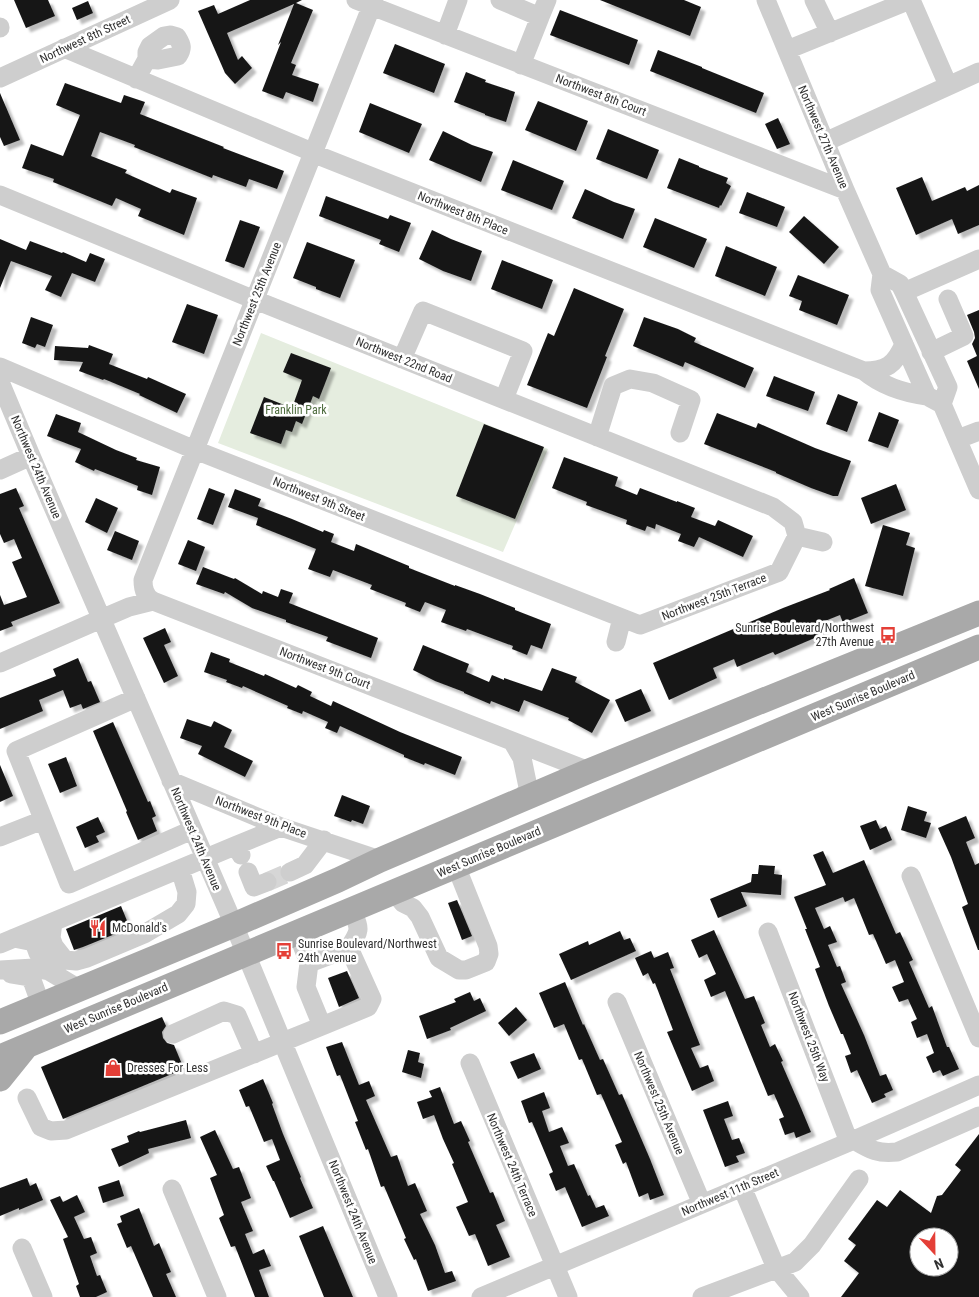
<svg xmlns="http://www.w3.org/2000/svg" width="979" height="1297" font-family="'Roboto Condensed',sans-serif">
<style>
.green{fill:#e5eddf}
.building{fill:#181818;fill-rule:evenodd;filter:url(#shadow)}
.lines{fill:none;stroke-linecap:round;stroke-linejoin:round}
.minor-tunnel{stroke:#d6d6d6;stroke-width:19;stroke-dasharray:19 9;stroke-linecap:butt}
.minor{stroke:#cecece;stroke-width:19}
.major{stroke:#a9a9a9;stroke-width:25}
.labels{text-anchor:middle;stroke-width:5;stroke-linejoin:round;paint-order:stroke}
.street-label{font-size:12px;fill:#313131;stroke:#fff}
.park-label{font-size:12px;fill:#4e6c3e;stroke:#fff}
.poi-label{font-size:12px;fill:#313131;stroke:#fff;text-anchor:start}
</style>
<defs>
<filter id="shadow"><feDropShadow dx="4.5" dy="4.5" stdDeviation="1" flood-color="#0004"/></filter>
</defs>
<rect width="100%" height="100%" fill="#fff"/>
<path class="green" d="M261,333L548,449L503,552L218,443Z"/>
<path class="building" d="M14,0H48L55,16L26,28Z
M250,0H302L296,3L313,10L291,63L296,65L292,75L319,84L313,102L286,92L283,99L262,91L281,42L278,45L294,4L227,33L238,60L242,56L252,68L235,84L225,73L198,11L214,5L218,14Z
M600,0H684L701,7L690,36Z
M88,1L93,13L77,20L72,8Z
M560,10L638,40L629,65L550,35Z
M395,44L445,64L434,93L383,73Z
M658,50L702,67V68L764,93L756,113L650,71Z
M466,72L486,80L485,82L515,92L506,122L485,115V114L454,102Z
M65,83L121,103L124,95L145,102L140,114L224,147L223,148L284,171L277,189L249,179L246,187L213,175L212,178L134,147L135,145L100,132L91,156L127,170L125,173L170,193L172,189L197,198L184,235L138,216L141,209L116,198L112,206L53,182L54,179L22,168L31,144L63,156L80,115L56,105Z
M0,93L20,140L4,146L0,137Z
M538,101L588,121L576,151L525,130Z
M370,103L422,124L409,153L359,132Z
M778,118L790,144L777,149L765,124Z
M608,129L659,150L647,179L596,159Z
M443,131L472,145L493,152L481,182L429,160Z
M679,158L699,166V167L728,178L726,183L731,186L721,206L720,205L719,208L667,188Z
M513,160L564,181L552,210L501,190Z
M922,177L932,201L965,187L967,191L979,185V225L958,234L952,219L916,235L896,188Z
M585,189L614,202L635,209L623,239L572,218Z
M747,192L785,207L777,227L739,213Z
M326,196L388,219L390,215L411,223L399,252L379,244L381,240L319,216Z
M804,216L839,247L824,264L789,232Z
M655,218L707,239L694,268L643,247Z
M240,220L260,227L244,268L225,261Z
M432,230L451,239L482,251L471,281L443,271L419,259Z
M0,239L26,250L30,241L62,253L63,252L86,262L90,253L105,259L95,282L72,273L61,297L45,290L52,276L11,261L0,288Z
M307,242L355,260L340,298L316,289V287L293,278Z
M726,246L777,267L765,296L715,276Z
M502,260L553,280L542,309L491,289Z
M798,275L849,295L837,325L799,310L802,301L789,296Z
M574,288L624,309L605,356L607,357L587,408L527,385L548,333L554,336Z
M187,304L218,315L204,354L172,342Z
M979,310V389L967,361L977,356L972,344L975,338L974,332L967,315Z
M31,317L53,325L45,347L37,344L35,348L22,343Z
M644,317L678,329L696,338L694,342L754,368L745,388L685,362L683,367L633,346Z
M89,345L113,354L109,364L147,379L148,377L186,394L177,413L139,395L140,394L104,379L103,380L79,371L83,362L54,360L55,346L88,348Z
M291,353L331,368L319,399L313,396L302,424L296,421L292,432L286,430L281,444L250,433L264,397L292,408L302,380L283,372Z
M774,376L815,392L808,411L766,396Z
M838,394L858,402L847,432L826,424Z
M879,412L899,420L888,448L868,441Z
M717,413L756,428L758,423L815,448L851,461L838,496H833L811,488L776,473V472L704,444Z
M56,414L81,423L78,432L116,450L137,458L136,460L160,467L152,495L137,490L138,486L95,469L94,471L75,462L81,449L47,436Z
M484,424L544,447L515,519L456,496Z
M564,457L618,477L615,486L637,495L640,488L677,502V501L695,508L691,517L715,526L718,520L753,536L743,557L699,537L694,547L678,541L681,534L656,524L655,529L647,526L645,531L626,524L627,520L586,505L587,502L552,488Z
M896,484L906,510L871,524L861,498Z
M16,488L24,506L19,508L60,603L11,622L13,626L0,631V595L4,605L27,597L12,562L22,558L14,539L4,543L0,534V494Z
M209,488L225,494L213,525L197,519Z
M235,489L261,499L258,506L292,519L323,532L324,530L334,534L331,542L354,551L356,544L409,566V568L455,586V585L480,594L515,608V610L551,624L542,649L531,645L527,655L512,649L513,646L467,629L466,631L441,622L446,610L425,602L420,612L405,606L406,603L370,589L372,585L333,570L330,577L308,569L316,549L256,525L258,518L228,507Z
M96,498L118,508L107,533L85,522Z
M883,525L910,533L906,545L915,548L903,596L865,586Z
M115,531L139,541L132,560L107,550Z
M188,540L205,547L196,571L178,564Z
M203,567L234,579L235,578L262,594L263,591L278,597L281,589L293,593L289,603L378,638L371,658L326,641L328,637L286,622V620L252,608L225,592L224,594L196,584Z
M854,578L868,613L843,623L840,615L820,623L824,634L775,655L773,652L737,667L734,659L713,668L717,678L669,700L653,663L783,608L830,590L829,589Z
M165,628L171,642L164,645L178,676L164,683L143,638Z
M423,645L469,664L466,672L489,682L492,675L504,680V678L542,691L552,668L577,677L575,682L610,700L592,733L568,720L569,718L524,700L519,712L491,701L490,704L464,693V692L435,681L413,670Z
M211,652L230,659L229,662L264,676L265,674L296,688L298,685L312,692L310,696L331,706L333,701L400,732L462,757L455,775L425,763L424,765L404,757V755L340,726L337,733L325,728L328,722L303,711L302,714L287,708L288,706L243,686L242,688L226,682L227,680L204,672Z
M78,658L88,682L91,681L100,702L83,709L81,704L70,708L63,690L39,700L43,711L0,729V698L56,676L53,669Z
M641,689L651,711L625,722L615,700Z
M187,719L211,727L214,721L232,730L224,747L253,761L245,777L198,754L202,746L180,738Z
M113,722L148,802L150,801L156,816L152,818L157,831L138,840L126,812L127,811L93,731Z
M66,757L77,786L60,793L48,764Z
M0,765L13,796L0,802Z
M342,795L370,806L363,824L352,820L351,822L334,816Z
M908,806L927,812L924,821L931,823L926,838L901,830Z
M966,816L975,838L966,842L975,865L979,863V950H978L962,907L968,904L951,857L938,828Z
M98,817L105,832L96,836L99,842L85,848L76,827Z
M876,820L880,829L886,826L892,840L870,850L860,826Z
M823,851L833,873L864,860L896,934L900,932L913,960L909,962L929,1008L932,1006L947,1047H949L959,1069L943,1076L940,1070L933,1073L926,1057L934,1053L927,1034L917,1038L911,1022L917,1019L908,999L899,1002L892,987L904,982L895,960L886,964L873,934L869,935L854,898L845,902L843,897L815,908L824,929L830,926L837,942L828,945L837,967L840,966L846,982L841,984L864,1035L880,1076L886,1074L893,1090L884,1094L886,1097L872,1103L857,1070L851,1073L845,1056L851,1054L843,1034H841L829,1006L815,969L820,967L805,929H807L794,897L826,885L813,855Z
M759,865L775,866L774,874L782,875L781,895L741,892L747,906L718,918L710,899L751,882L752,874H758Z
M457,900L472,936L462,940L448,903Z
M121,906L130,928L83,947L74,950L66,929Z
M714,930L745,999L754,996L765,1023L761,1025L770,1047L775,1044L783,1061L781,1062L801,1108L811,1132L796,1138L794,1132L785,1135L779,1119L784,1117L774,1094L768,1096L725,991L711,997L704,980L716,974L707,954L699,958L691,940Z
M620,931L624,940L630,938L636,951L571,980L559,954L588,941L589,945Z
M651,951L654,958L668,952L674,968L670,969L700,1045L691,1048L700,1068L708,1065L714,1081L692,1091L667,1032L673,1030L655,983L653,984L648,973L643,976L635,958Z
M347,971L359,998L339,1007L328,978Z
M565,982L583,1025L584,1024L600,1060L603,1059L619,1095L622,1094L650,1159L664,1195L650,1200L648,1193L639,1197L626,1162L623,1164L615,1145L622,1142L601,1094L597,1095L582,1059L579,1060L564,1024L554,1028L539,993Z
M470,992L474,1001L480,998L486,1011L450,1028L451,1030L427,1039L419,1016L456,1002L454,999Z
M516,1007L527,1020L509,1036L498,1023Z
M162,1017L166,1026L162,1032L163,1038L167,1043L174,1045L184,1069L63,1119L41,1067Z
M342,1042L359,1085L369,1081L375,1096L366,1100L391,1157L397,1155L408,1186L415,1183L427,1211L420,1214L435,1245L445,1273L452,1271L456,1281L428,1291L416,1259L414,1260L404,1239L406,1238L384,1186L381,1187L368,1149L366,1150L355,1122L358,1121L340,1075L337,1076L326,1047Z
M408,1050L420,1053L418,1062L424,1064L421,1078L402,1072Z
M534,1053L541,1069L518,1079L510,1062Z
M263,1079L273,1103L272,1104L283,1134L301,1177L300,1178L313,1208L290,1218L274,1181H273L266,1166L280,1160L272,1139L264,1142L249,1106L246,1107L239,1090Z
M440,1087L454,1124L461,1121L470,1141L468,1142L490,1193L493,1192L505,1221L496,1225L510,1257L488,1266L475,1234L469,1236L456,1207L468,1202L452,1164L454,1163L443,1139L434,1115L423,1119L417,1102L432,1097L429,1091Z
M544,1092L550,1108L542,1111L549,1132L562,1127L569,1143L560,1146L568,1166L574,1164L588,1196L590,1195L596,1208L604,1205L609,1216L582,1227L565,1187L556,1191L549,1174L553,1172L532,1122L529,1123L521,1101Z
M728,1101L733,1116L724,1119L732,1140L739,1138L745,1153L736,1156L739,1162L725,1167L703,1110Z
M186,1120L191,1138L148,1149L149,1153L119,1167L111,1149L129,1142L127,1136L139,1131L140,1132Z
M215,1130L233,1169L239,1167L251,1198L241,1202L253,1231L245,1234L253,1254L264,1249L271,1266L259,1270L269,1297H255L235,1246L231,1247L219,1218L224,1215L210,1178L217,1175L200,1137Z
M979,1134V1297H841L859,1273L844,1261L856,1245L848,1239L877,1200L887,1207L900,1190L931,1213L937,1196L942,1195L961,1170L955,1165ZM919,1237H949V1267H919Z
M27,1178L30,1186L36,1183L43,1200L19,1210V1208L0,1216V1188Z
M119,1180L124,1196L103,1203L98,1187Z
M77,1195L85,1212L74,1217L84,1239L91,1237L97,1253L90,1256L97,1276L100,1275L107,1292L96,1297H80L76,1286L79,1284L63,1239L68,1237L50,1200L60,1196L63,1202Z
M139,1208L154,1246L159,1243L171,1272L166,1274L176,1297H153L131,1246L127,1248L117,1224L122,1222L120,1216Z
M323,1226L337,1259L353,1297H324L299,1236Z"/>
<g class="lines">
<path class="minor-tunnel" d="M267,882L290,872"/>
<path class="minor" d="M356,0L845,190
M374,0L143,580C143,588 145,597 153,601L589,771
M500,0L540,17L521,65
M766,0L845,190L882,274L880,290L927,396L942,404L979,490
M814,0L830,33
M911,0L948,85
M540,17L547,0
M0,27V28
M445,35L458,0
M64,48L305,149L312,153L864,371C882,386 904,393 927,396
M787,50L910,0
M0,78L170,0
M136,79L147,59L158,60L178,56C183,48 182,45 177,37L170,35L164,36L150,46L147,52V59
M825,142L979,72
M0,195L255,300L773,507L793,522L797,536
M882,274L900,284L904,292L948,387L942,404
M904,292L979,259
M931,352L964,336L948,299
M402,359L423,311L523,351L504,399
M0,367L195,450L640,625L779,572L797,536
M864,371C886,371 895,365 904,344
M0,382L31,456L234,925L388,1297
M597,437L613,386L630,379L653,383L691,400L680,433
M958,439L979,431
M0,470L31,456
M797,536L823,542
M616,642L622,618
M0,663L101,619L129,607L153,601
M136,698L16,751L69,884L192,830
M512,741L522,758L528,787L523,800
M171,781L281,827L380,860
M0,837L43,820
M241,855L237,845L281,827
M248,872L254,887L267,882
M290,872L305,865L324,840
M911,876L979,1038
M394,892L403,903L413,908L420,917L439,958L459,970H466L486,962L489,954L488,946L456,866
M53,922L51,938L54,946L65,960
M768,932L849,1142
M14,938L34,942L38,953L44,959L53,962L65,960L76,961L87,958L144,934L178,914L186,904L187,892L180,869
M0,944L237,845
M349,948C361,929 360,930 352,910
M309,963L349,948L372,999L368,1007L322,1026
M0,970L34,968L49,971L79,989
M11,974L29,977L33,983L41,1005
M617,1002L702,1204
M173,1034L224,1011L237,1015L254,1054
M470,1063L568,1297
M27,1098L41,1127L51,1131L66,1130L322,1026L306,987L309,963L297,932
M854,1140C871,1150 877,1154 897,1152L979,1116
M742,1187L776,1268L800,1297
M172,1189L217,1297
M22,1248L43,1297
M481,1297L854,1140L979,1085
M702,1297L795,1262L812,1245L859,1179"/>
<path class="major" d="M0,1022L234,925L338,880L380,860L589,771L979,613
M0,1057L979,647
M0,1079L25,1048"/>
</g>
<defs>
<g id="bus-bare" transform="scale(1.35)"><path d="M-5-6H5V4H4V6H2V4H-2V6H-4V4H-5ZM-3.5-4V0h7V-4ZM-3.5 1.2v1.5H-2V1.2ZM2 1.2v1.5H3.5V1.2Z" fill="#e43f37" stroke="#fff" stroke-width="2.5" paint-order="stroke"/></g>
<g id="restaurant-bare" transform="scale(1.35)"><path d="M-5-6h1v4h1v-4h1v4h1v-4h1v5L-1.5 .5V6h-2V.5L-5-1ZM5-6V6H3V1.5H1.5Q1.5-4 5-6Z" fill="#e43f37" stroke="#fff" stroke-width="2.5" paint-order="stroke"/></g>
<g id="shop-bare" transform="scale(1.35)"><path d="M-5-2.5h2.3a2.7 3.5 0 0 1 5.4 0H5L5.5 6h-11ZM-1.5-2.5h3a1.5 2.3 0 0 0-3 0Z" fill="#e43f37" stroke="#fff" stroke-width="2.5" paint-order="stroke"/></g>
</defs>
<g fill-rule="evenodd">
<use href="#bus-bare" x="888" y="635"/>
<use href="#restaurant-bare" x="98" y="928"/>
<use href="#bus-bare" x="284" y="951"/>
<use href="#shop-bare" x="113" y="1068"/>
</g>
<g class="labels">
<g class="street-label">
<text transform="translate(85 39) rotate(-25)" y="4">Northwest 8th Street</text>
<text transform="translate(601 95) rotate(21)" y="4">Northwest 8th Court</text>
<text transform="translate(823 137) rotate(67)" y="4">Northwest 27th Avenue</text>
<text transform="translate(463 213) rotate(22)" y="4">Northwest 8th Place</text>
<text transform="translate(257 294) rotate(-68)" y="4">Northwest 25th Avenue</text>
<text transform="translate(404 360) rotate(22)" y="4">Northwest 22nd Road</text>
<text transform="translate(36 467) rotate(67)" y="4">Northwest 24th Avenue</text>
<text transform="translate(319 499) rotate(22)" y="4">Northwest 9th Street</text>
<text transform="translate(714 597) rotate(-21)" y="4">Northwest 25th Terrace</text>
<text transform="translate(325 668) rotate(21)" y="4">Northwest 9th Court</text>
<text transform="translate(863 696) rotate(-23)" y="4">West Sunrise Boulevard</text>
<text transform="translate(261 817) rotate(21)" y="4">Northwest 9th Place</text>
<text transform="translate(196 839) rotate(67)" y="4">Northwest 24th Avenue</text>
<text transform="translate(489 852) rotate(-23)" y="4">West Sunrise Boulevard</text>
<text transform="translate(116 1008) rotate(-23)" y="4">West Sunrise Boulevard</text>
<text transform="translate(809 1037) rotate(69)" y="4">Northwest 25th Way</text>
<text transform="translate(659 1103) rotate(67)" y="4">Northwest 25th Avenue</text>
<text transform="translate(512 1165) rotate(67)" y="4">Northwest 24th Terrace</text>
<text transform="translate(730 1192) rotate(-23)" y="4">Northwest 11th Street</text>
<text transform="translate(353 1212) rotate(68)" y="4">Northwest 24th Avenue</text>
</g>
<g class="park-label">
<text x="296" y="414">Franklin Park</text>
</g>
<g class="poi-label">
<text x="874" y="632" text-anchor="end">Sunrise Boulevard/Northwest<tspan x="874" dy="14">27th Avenue</tspan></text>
<text x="112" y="932">McDonald's</text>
<text x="298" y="948">Sunrise Boulevard/Northwest<tspan x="298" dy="14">24th Avenue</tspan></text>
<text x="127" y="1072">Dresses For Less</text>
</g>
</g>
<g transform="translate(934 1252) rotate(158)"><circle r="24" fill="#ffffff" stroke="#adadad"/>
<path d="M0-4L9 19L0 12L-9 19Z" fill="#e43f37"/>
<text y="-8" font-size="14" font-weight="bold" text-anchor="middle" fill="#313131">N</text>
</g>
</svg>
